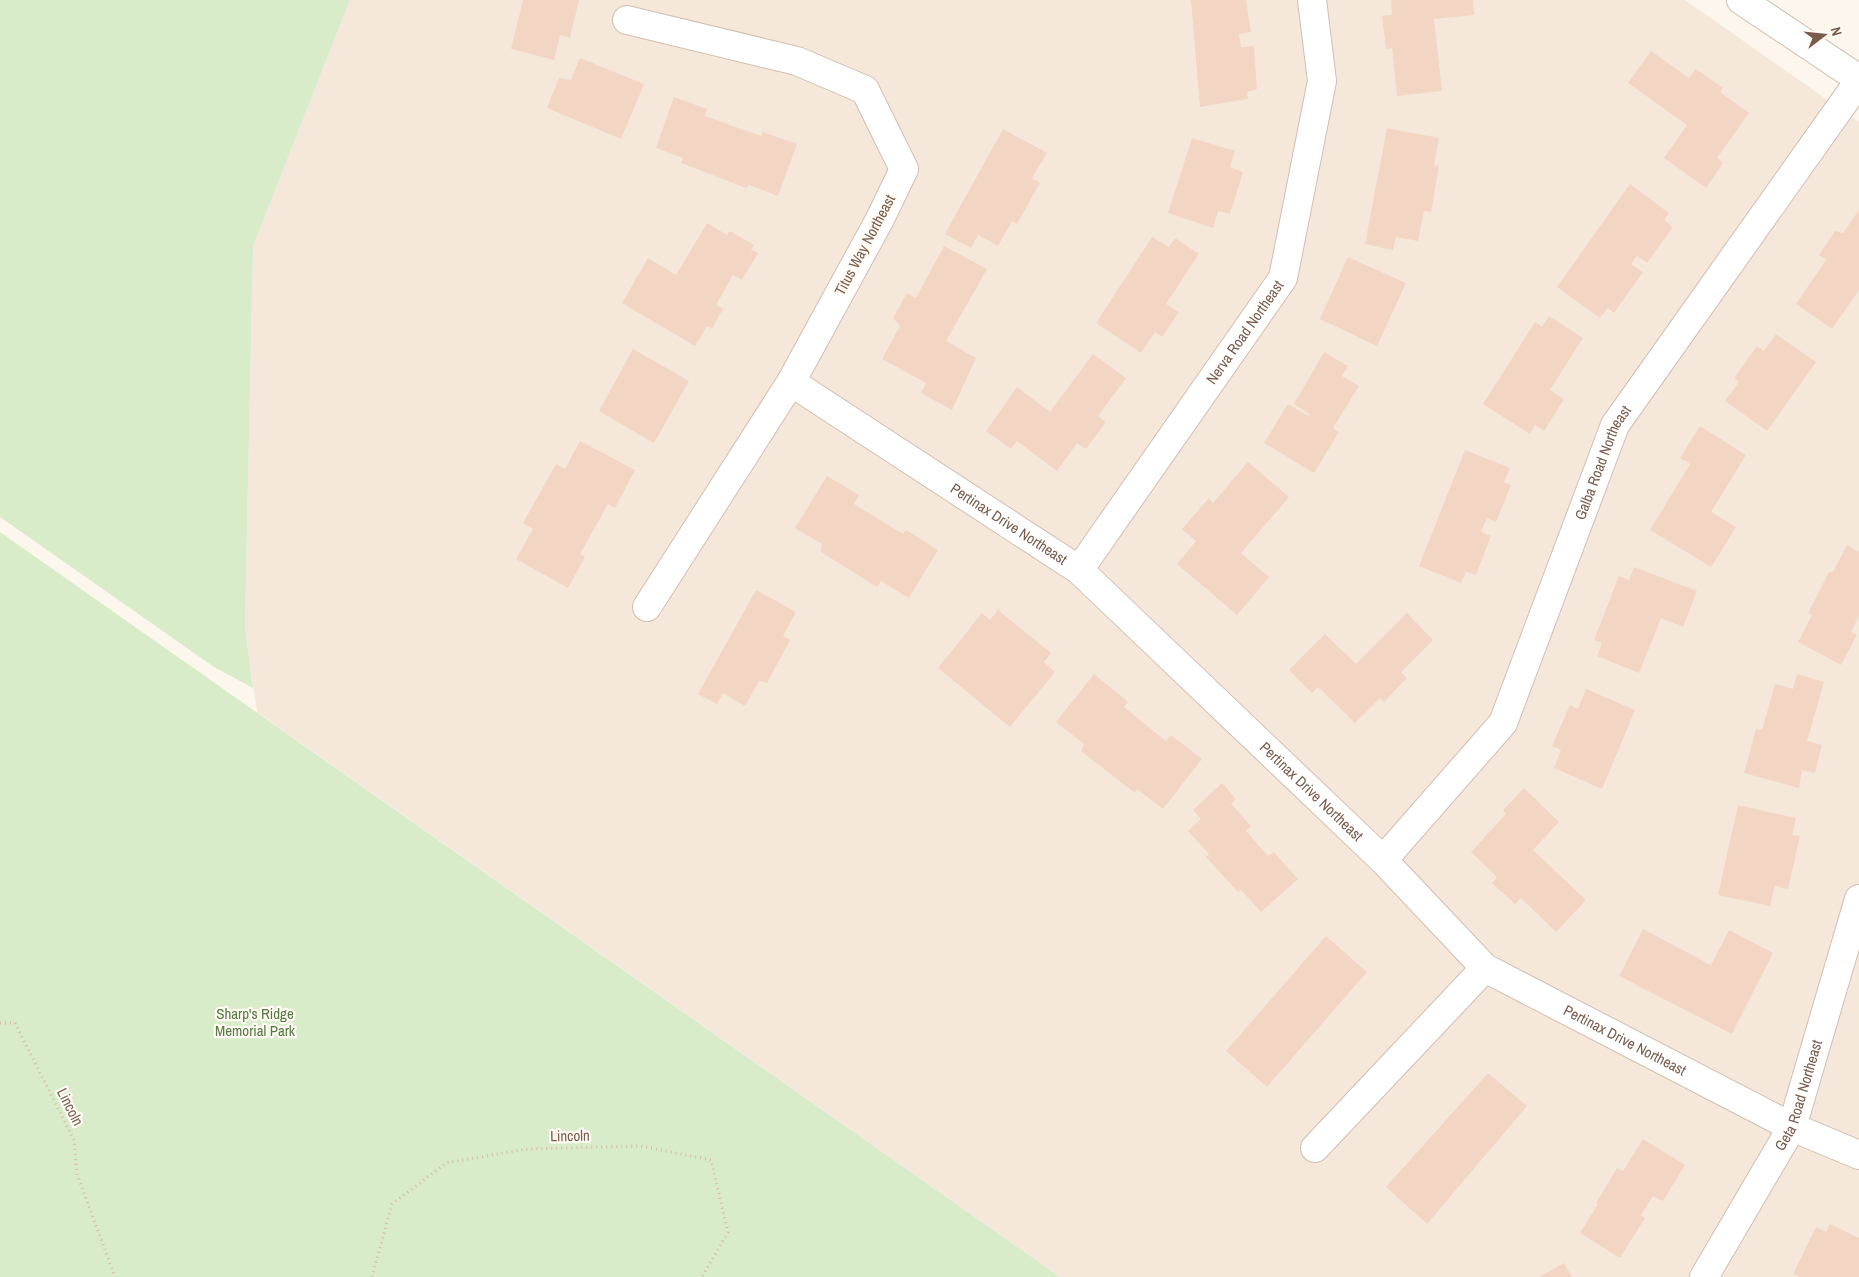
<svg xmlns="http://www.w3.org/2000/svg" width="1859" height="1277" font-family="'Archivo Narrow',sans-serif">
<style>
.residential{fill:#f5e8da}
.green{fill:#d8ecc9}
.building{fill:#f3d5c3}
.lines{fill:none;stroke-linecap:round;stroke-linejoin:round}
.minor-casing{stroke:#d1beb0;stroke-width:30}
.path{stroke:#d9b8a5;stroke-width:3;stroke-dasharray:1 4;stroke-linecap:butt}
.minor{stroke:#fff;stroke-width:28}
.labels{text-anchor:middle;stroke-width:4.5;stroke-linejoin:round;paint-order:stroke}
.street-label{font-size:15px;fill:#7a5c4d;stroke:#fffaf3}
.park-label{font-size:15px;fill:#537a41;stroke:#fffaf3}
</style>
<rect width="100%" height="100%" fill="#fdf6ec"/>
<path class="residential" d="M350,0H1685L1859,122V1277H1060L257,712L245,628L253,246Z"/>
<path class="green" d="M0,0H350L253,246L245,628L253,688L214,667L0,517Z
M0,532L1060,1277H0Z"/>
<path class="building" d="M523,0H579L570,38L560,35L554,60L511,49Z
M1191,0H1246L1251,32L1239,34L1241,47L1254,46L1257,89L1247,92L1248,99L1200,107Z
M1391,0H1473L1474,15L1434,19L1442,91L1397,96L1392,48L1386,49L1382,16L1392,15Z
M1651,51L1689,78L1696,69L1723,88L1720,92L1749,113L1717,158L1723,163L1706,188L1664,158L1687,125L1628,83Z
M580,58L644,84L621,139L547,108L559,78L571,80Z
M674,97L707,109L705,116L761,136L763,132L797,144L778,196L749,185L746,188L681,163L683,158L656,148Z
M1387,128L1439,138L1434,165L1439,166L1431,212L1424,211L1418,241L1396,237L1393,250L1365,244Z
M1003,129L1047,153L1032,178L1040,183L1017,224L1012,221L998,246L978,235L971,248L945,234Z
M1192,138L1235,151L1230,167L1243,172L1230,214L1218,211L1213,228L1168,213Z
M1630,184L1669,213L1664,220L1673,227L1647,263L1637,256L1631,264L1643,272L1614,313L1608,308L1600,318L1557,287Z
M1859,210V290L1832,329L1796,304L1826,260L1819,255L1835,231L1843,233Z
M707,223L727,235L730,231L754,245L751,250L758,253L742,280L733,275L716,305L723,309L712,328L707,326L695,346L622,303L648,258L676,275Z
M1152,237L1169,247L1175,238L1199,254L1166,304L1179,312L1162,337L1155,332L1141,353L1096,323Z
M944,246L987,269L946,341L976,358L952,410L921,393L926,383L882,359L900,326L893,318L907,293L916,298Z
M1348,257L1406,283L1377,346L1320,319Z
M1549,316L1583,338L1550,390L1564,399L1544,431L1535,425L1530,434L1483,404L1535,322L1542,327Z
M1776,334L1816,362L1767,431L1725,401L1739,382L1734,378L1757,346L1764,351Z
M633,349L689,381L654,443L599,411Z
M1324,352L1348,366L1342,376L1359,386L1333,428L1339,432L1314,473L1264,443L1288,404L1308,416L1310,414L1294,404Z
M1093,354L1126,378L1098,416L1106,422L1086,449L1077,443L1057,471L1017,441L1011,449L986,431L1017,387L1050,412Z
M1700,426L1746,455L1711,512L1736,527L1711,567L1650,530L1690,464L1680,458Z
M580,441L635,470L615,508L608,504L580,554L585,557L568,588L516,559L533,529L523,523L556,464L565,469Z
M1465,450L1510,468L1504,482L1511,485L1496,522L1487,518L1481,532L1491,536L1476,575L1466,572L1461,583L1419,566Z
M1248,462L1289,497L1241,553L1269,577L1237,615L1177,564L1196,541L1182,529L1209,498L1213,503Z
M827,476L859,495L854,504L903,534L906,530L938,550L909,598L881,581L877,587L821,552L822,544L795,528Z
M1847,545L1859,552V616L1851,632L1857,635L1841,665L1798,642L1812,615L1808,613L1829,572H1833Z
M1634,567L1697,591L1683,627L1661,618L1639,673L1597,656L1602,643L1594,640L1619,576L1629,580Z
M756,590L796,612L783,636L790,640L767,683L759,681L745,706L723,693L717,704L698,694Z
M998,610L1051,653L1044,662L1055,672L1010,727L938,668L982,613L990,620Z
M1407,613L1433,640L1401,672L1407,678L1384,702L1380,698L1355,723L1318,687L1312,693L1289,670L1325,634L1356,664Z
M1094,674L1128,702L1124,707L1166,741L1171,735L1202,759L1163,809L1137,789L1135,793L1081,751L1084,744L1056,722Z
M1797,674L1824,682L1807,741L1822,745L1815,773L1802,770L1799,788L1744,773L1756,729L1762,730L1775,684L1793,689Z
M1586,689L1635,710L1602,789L1554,768L1561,750L1552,746L1570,705L1578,709Z
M1222,783L1236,799L1231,804L1251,826L1246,831L1268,856L1274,852L1298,879L1261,912L1241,890L1238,892L1206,857L1209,854L1188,831L1201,819L1193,810Z
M1524,788L1559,822L1533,850L1586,900L1556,932L1521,898L1515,904L1492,883L1497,877L1471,852L1506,814L1503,810Z
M1738,805L1796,818L1792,835L1800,836L1788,889L1775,886L1770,906L1718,895Z
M1643,929L1711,965L1729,930L1773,953L1732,1034L1619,976Z
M1326,936L1367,972L1267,1087L1226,1051Z
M1488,1073L1527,1106L1427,1224L1386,1187Z
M1643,1139L1685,1165L1663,1201L1653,1196L1641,1215L1645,1218L1620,1258L1580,1233L1598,1204L1596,1203L1617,1168L1623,1171Z
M1830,1224L1859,1238V1277H1800L1793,1274L1816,1227L1826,1232Z
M1564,1263L1572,1277H1539Z"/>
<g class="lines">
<g class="minor-casing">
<g id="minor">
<path d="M1741,0L1859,79"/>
<path d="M627,20L797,61L865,90L904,169L880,219L791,382L647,607"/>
<path id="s1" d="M791,382L1079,570L1383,860L1485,968L1792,1127L1859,1155"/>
<path id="s2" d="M1079,570L1283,278L1322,81L1312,0"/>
<path id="s3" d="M1383,860L1503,723L1615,425L1859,81"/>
<path d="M1315,1148L1485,968"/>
<path id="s4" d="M1704,1277L1792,1127L1859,899"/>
</g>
</g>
<path class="path" d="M0,1023H15L74,1140L77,1174L115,1277
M372,1277L392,1204L446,1163L526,1149L641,1146L711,1160L728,1232L702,1277"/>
<use href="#minor" class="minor"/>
</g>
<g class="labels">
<g class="street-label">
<text transform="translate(865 245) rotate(-62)" y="5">Titus Way Northeast</text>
<text dy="5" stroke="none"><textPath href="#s2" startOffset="290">Nerva Road Northeast</textPath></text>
<text dy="5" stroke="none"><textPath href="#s3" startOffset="461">Galba Road Northeast</textPath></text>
<text dy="5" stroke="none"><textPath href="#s1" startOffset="260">Pertinax Drive Northeast</textPath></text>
<text dy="5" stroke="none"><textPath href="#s1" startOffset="665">Pertinax Drive Northeast</textPath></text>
<text dy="5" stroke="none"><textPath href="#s1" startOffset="1070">Pertinax Drive Northeast</textPath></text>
<text dy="5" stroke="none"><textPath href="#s4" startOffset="206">Geta Road Northeast</textPath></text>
<text transform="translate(70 1107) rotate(63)" y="5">Lincoln</text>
<text transform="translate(570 1136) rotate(-1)" y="5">Lincoln</text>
</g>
<g class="park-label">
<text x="255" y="1019">Sharp's Ridge<tspan x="255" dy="17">Memorial Park</tspan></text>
</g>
</g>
<g transform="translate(1824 35) rotate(74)" stroke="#fffaf3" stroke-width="4" paint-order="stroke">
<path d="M0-4L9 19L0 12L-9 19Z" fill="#7a5c4d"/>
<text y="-8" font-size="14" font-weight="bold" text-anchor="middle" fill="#7a5c4d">N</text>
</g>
</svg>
